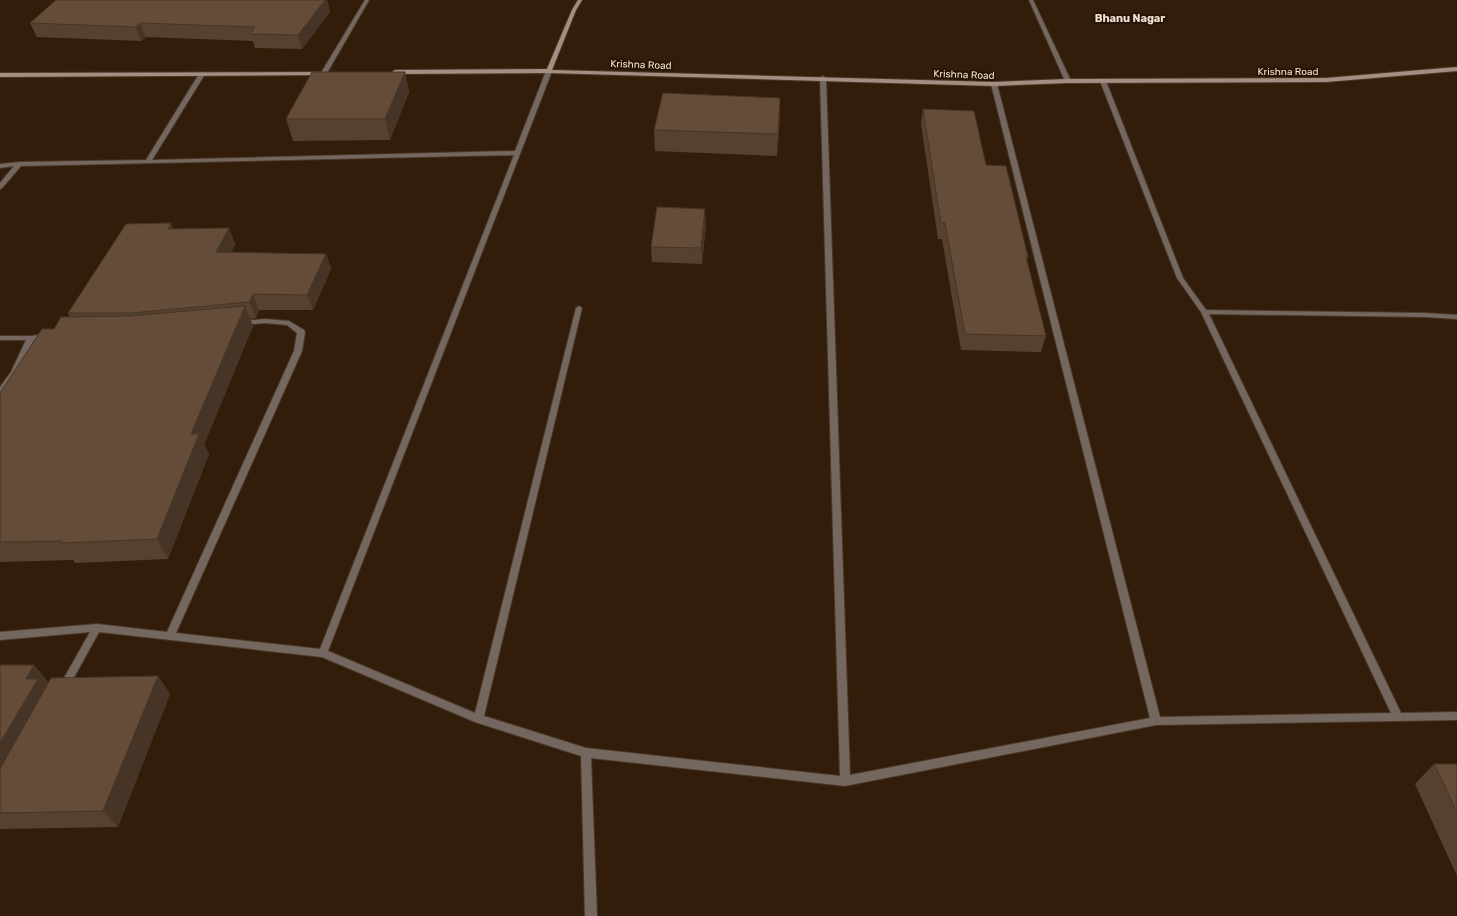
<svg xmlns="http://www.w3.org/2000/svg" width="1457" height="916" font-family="Rubik,sans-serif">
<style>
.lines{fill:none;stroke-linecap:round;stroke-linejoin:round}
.street-casing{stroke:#4c3926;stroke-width:2}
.secondary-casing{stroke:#4c3926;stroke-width:2}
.street{fill:#746760;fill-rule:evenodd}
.secondary{fill:#a38e83;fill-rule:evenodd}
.wall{fill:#564130}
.shaded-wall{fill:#463527}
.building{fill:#644c38;stroke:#463527}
.labels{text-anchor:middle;stroke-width:4;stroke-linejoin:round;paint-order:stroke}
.far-street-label{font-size:10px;fill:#f1e3d7;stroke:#271402}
.far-neighbourhood-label{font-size:11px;font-weight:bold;fill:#f1e3d7;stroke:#271402}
</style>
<rect width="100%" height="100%" fill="#311d09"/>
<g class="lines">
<g class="street-casing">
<path id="street" d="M365,0H369L327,73L322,74L321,73Z
M1029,0H1033L1071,81L1070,82L1065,81Z
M549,69L552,71L328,651L475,713L576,308L579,306L582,308L484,716L586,748L840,776L820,78L823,76L826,78L850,775L1150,718L991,84L994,82L997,84L1160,717L1391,713L1201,312L1177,278L1100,81L1103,79L1106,81L1183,278L1206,310L1425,313L1457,315V319L1425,317L1209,314L1401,713L1457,712V720L1156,725L845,786L591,758L597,916H585L581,756L475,722L322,657L99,632L67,690L64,691L61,690L59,687L90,632L0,640V632L97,624L167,632L294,351L297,333L287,325L265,323L240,325L236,323L240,321L265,319L289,321L304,330L305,332L302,351L176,633L320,649L514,155L21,166L2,188L0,189V183L14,166L0,168V164L19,162L146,160L199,74L202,72L205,74L152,160L515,151L546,71Z
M47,334H50L51,336L50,338L34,340L18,373L3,394L0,395V387L11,372L26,340H0V336H31Z"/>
</g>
<g class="secondary-casing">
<path id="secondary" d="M578,0H582L576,10L552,70L994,82L1068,79L1326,78L1457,67V71L1326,82L1068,83L994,86L549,73L395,74L392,72L395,70L547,69L572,10Z
M323,72V74L321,75L0,77V73Z"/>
</g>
<use href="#street" class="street"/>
<use href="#secondary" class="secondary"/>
</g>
<path class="wall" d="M56,0H327L330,12L302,49L255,48L253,41L146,37L141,41L37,37L30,23Z
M405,72L409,92L390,140L293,141L286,119Z
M780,98V118L777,156L655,151L654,130Z
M923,109L986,165L1028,257L1027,262L1046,336L1041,352L961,350L942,239H938L921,124Z
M706,224L702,264L652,262L651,247Z
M229,228L235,244L231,253L326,254L331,269L313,310H259L256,318L250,319L253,326L204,445L209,454L168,559L75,563L73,560L0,562V393L54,329L70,317L68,313L174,229Z
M0,665H34L48,682L45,688H46L158,676L170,694L118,827L0,829Z
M1434,764H1457V876L1415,784Z"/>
<path class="shaded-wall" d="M325,0H327L330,12L302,49L298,35Z
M140,23L146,37L141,41L136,27Z
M405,72L409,92L390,140L385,119Z
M780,98V118L777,156L778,134Z
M705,209L706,224L702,264L701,248Z
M171,223L178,239L168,229Z
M229,228L235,244L223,268L216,252Z
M326,254L331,269L313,310L307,295Z
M253,294L259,310L256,318L249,302Z
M245,306L253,326L204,445L209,454L168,559L157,539L191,434Z
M34,665L48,682L45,688L52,696L0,789V744L26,679Z
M158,676L170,694L118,827L103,811Z"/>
<path class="building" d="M56,0H325L298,35L250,34L255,27L140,23L136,27L30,23Z
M312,72H405L385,119H286Z
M663,93L780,98L778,134L654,130Z
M923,109L974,111L986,165L1006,166L1028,257H1026L1046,336L965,334L945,223H941Z
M657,207L705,209L701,248L651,247Z
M171,223L168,229L229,228L216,252L326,254L307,295L253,294L249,302L131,313H68L126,224Z
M245,306L191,434H199L157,539L61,543L62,541L0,542V393L42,329H54L61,317L129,316Z
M0,665H34L26,679H38L0,743Z
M158,676L103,811L0,813V769L51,678Z
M1434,764H1457V812Z"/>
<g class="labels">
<g class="far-street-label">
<text transform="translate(641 64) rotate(2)" y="4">Krishna Road</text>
<text x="1288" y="75">Krishna Road</text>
<text transform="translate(964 74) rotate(2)" y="4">Krishna Road</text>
</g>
<g class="far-neighbourhood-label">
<text x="1130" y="22">Bhanu Nagar</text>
</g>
</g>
</svg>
